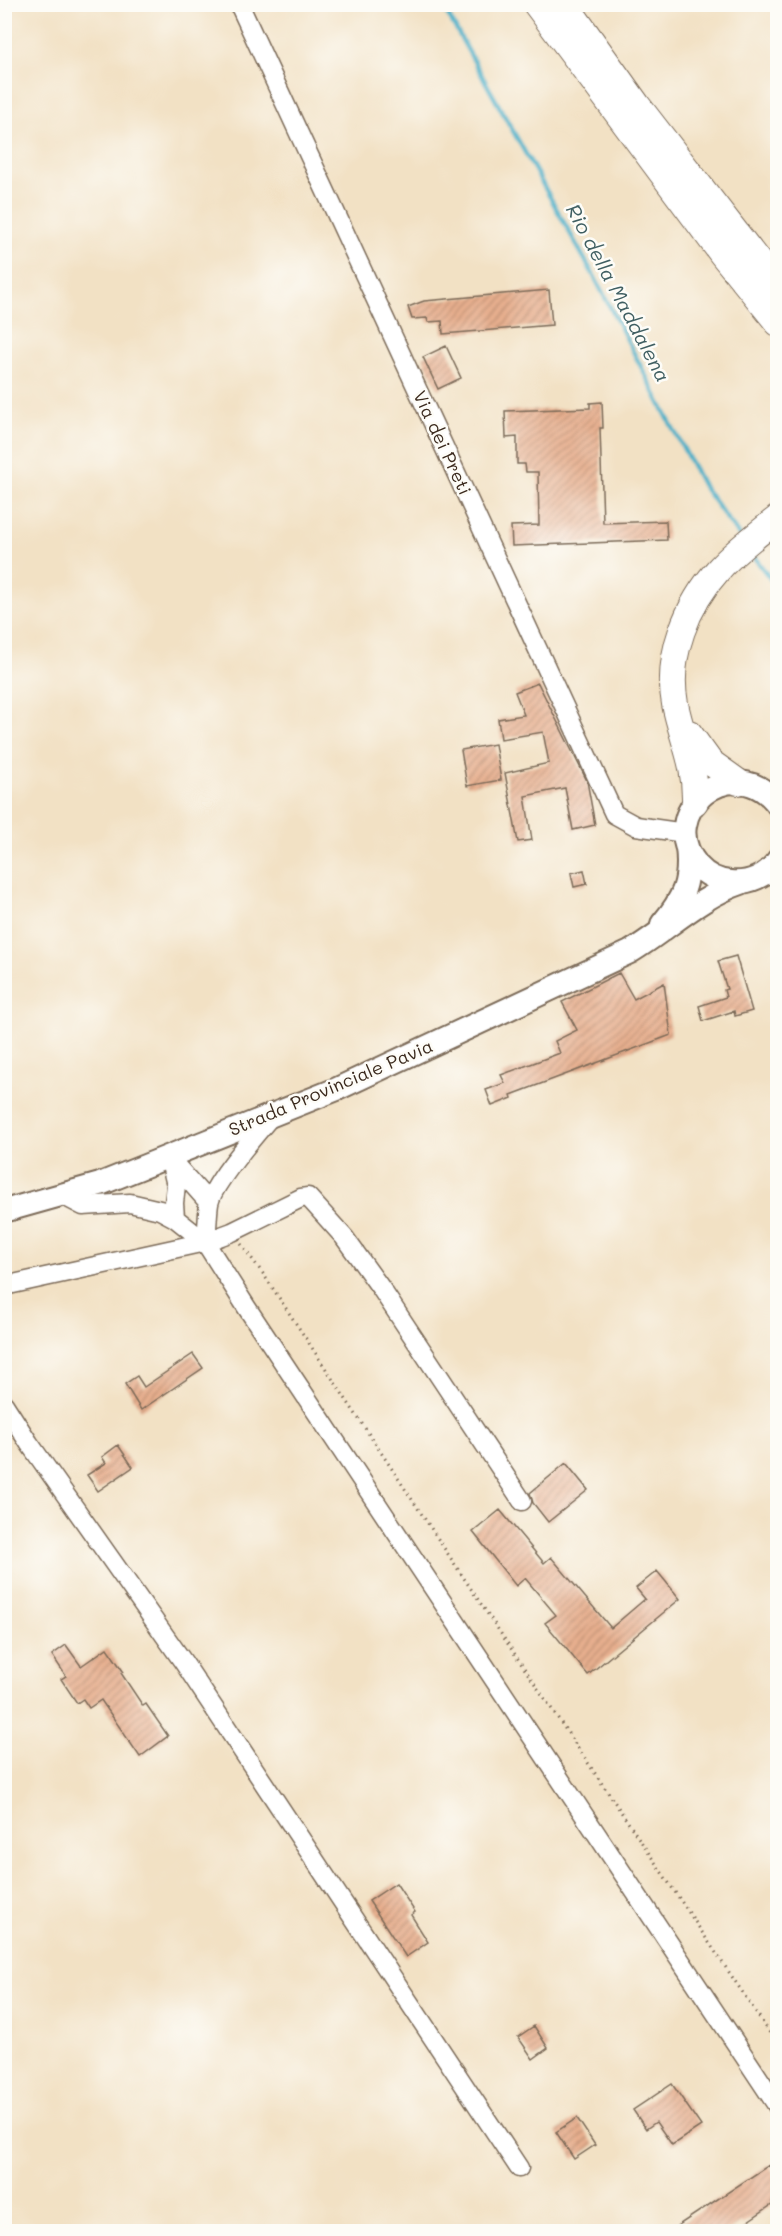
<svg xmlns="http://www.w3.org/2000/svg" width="782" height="2236" font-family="Mali,sans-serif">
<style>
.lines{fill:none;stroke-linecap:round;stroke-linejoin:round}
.stream{stroke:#48afc7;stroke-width:4.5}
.building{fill:url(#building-hatch)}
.minor-casing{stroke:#7b6a58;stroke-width:21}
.major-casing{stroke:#7b6a58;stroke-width:26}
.highway-casing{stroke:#7b6a58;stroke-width:28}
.path{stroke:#7b6a58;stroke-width:3;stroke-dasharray:1.5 4.5;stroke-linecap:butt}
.minor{stroke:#fff;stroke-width:18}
.major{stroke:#fff;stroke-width:22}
.highway{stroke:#fff;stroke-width:26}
.labels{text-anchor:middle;stroke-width:5;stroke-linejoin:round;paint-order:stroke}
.street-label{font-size:18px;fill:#3b2a1e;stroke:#fdfcf7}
.water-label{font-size:20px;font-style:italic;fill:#405f62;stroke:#fdfcf7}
</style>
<defs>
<pattern id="building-hatch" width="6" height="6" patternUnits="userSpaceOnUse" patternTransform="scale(1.5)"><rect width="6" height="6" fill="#e7af8e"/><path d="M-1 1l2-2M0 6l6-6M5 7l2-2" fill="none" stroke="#bc8f73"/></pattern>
</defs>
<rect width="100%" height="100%" fill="#fdfcf7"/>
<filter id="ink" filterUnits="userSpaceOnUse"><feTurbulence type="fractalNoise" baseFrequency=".0167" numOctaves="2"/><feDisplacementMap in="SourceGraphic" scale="12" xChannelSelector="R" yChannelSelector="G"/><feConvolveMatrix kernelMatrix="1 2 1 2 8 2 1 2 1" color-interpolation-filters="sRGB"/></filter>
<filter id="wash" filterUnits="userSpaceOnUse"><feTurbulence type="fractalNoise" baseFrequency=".008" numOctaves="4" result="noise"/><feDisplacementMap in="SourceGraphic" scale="24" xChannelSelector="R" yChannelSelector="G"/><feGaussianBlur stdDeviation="1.35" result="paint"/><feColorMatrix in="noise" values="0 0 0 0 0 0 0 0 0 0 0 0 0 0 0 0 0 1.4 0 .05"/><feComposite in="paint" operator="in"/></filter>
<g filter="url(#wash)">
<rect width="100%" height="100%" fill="#f2e1c4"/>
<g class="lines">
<path class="stream" d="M442,4L594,276L703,486L741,538
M749,550L778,589"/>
</g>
<g id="blocks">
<path class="building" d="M549,290L552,325L443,334L442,321L428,322L427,318L412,319L408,307L424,301Z
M446,346L461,378L438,389L423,357Z
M602,402L603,428H600L603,523L666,521L667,540L512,546L511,526L539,525L538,472H526L525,464H517V437L506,438L505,411L590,408V403Z
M538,683L587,781L595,825L573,830L565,788L525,796L532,840L518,842L505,773L549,763L543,732L501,739L498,719L524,715L515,692Z
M495,744L501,780L467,786L461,750Z
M584,870L587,884L574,887L571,873Z
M736,956L752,1011L735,1016L734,1011L703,1021L699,1006L726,997L724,990L727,989L718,961Z
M619,973L634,999L664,983L671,1035L511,1095L512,1098L492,1106L486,1090L505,1083L501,1075L560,1053L555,1041L577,1030L562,1002Z
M193,1354L203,1368L141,1410L125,1384L137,1376L144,1387Z
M118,1445L133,1467L98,1491L87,1475L106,1463L102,1457Z
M566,1463L588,1490L548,1522L533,1503L530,1493Z
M500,1510L544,1563L551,1557L611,1628L645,1599L636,1588L657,1571L680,1599L588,1675L545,1623L556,1615L525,1578L516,1586L473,1532Z
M66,1645L81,1666L107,1648L123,1671L121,1673L143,1706L146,1704L168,1736L140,1757L101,1700L89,1708L83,1699L77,1703L61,1679L66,1676L52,1655Z
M396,1883L415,1912L411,1915L428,1942L406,1957L369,1901Z
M534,2026L548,2048L533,2059L518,2037Z
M672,2084L701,2126L672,2145L656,2122L646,2129L633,2110Z
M577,2118L595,2145L574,2159L556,2132Z
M769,2165L777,2178V2198L772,2202L773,2204L742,2225L741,2223L727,2232H668Z"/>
</g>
</g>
<g filter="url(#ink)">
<use href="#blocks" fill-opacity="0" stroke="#7b6a58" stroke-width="1.5"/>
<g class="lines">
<g class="minor-casing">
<path id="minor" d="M239,4L614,814L636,826L685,833
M169,1157L176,1185L174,1203L175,1218
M172,1161L209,1203
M62,1195L83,1206L130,1203L160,1210L175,1218L205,1242L247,1308L778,2107
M205,1242C208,1229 207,1217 209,1204C212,1184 257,1133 272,1115
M4,1286L205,1242L232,1232L301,1198L308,1197L344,1237L380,1287L522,1501
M4,1404L29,1443L184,1663L519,2168"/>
</g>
<g class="major-casing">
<path id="major" d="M778,805C734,746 652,813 698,866C706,875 718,881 730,882C749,884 767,876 778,860
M662,924C684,898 691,881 687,847
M4,1211L100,1184L337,1089L630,952C667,930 699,897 741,883"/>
</g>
<g class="highway-casing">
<path id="highway" d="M536,4L722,254L778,323
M565,4L638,106L778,287
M689,733L710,762L738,782
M695,802C696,763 682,739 675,704C666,656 687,604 719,569C736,550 758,534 778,518"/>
</g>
<path class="path" d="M241,1244L264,1275L477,1598L778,2045"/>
<use href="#minor" class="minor"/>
<use href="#major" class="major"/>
<use href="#highway" class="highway"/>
</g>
</g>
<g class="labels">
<g class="street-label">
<text transform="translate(442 443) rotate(65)" y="6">Via dei Preti</text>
<text transform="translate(331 1088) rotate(-23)" y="6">Strada Provinciale Pavia</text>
</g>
<g class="water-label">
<text transform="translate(618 293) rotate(62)" y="7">Rio della Maddalena</text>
</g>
</g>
<rect width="782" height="2236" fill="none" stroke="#fdfcf7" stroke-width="24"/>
</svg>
